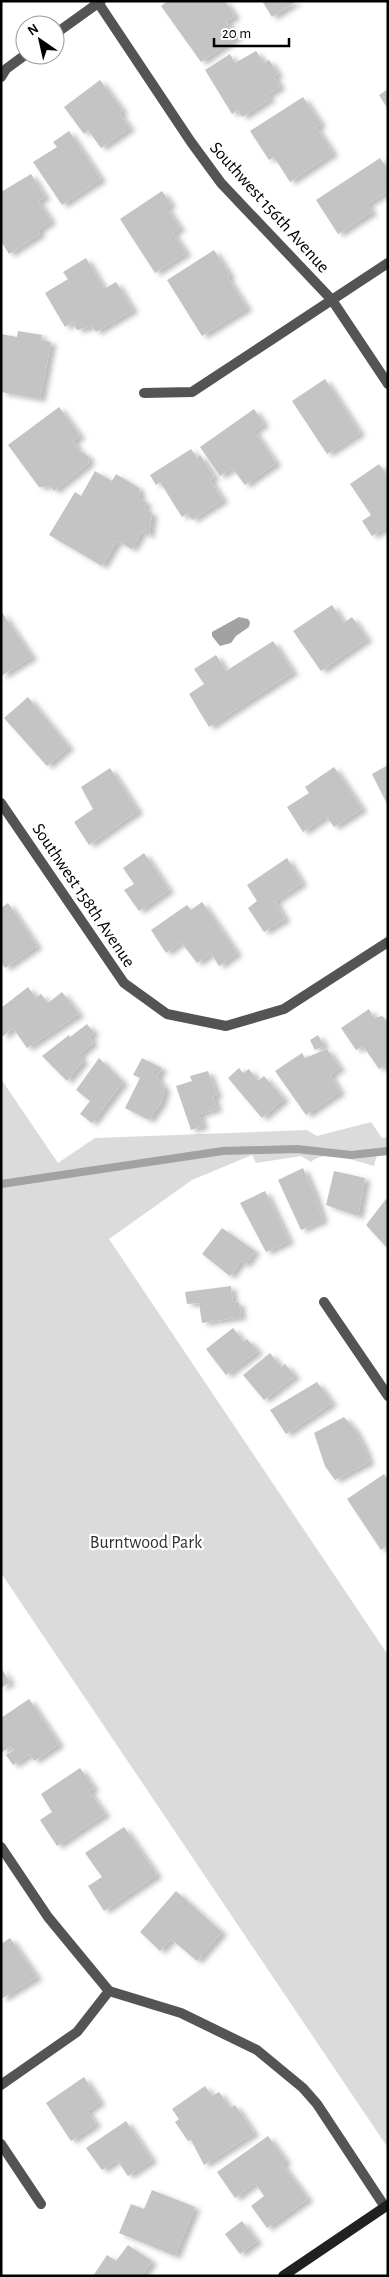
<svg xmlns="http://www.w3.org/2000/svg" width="389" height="2277" font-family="'Alegreya Sans',sans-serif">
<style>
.green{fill:#dbdbdb}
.water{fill:#a2a2a2}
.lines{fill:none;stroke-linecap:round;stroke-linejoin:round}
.stream{stroke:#a2a2a2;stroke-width:8}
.building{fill:#c4c4c4;filter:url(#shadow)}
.street{stroke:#545454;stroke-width:10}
.secondary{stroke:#212121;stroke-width:10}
.labels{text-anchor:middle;stroke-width:4.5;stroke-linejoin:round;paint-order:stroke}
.street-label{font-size:18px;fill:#000;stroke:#fff}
.park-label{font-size:18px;fill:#323232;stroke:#fff}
</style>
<defs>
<filter id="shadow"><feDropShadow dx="5.5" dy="3" stdDeviation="2.5" flood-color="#0004"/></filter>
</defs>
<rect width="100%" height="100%" fill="#fff"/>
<path class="green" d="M1,1079L58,1163L95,1138L307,1130L317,1136L371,1122L382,1138L388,1137V1155H377L374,1166C358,1162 325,1148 311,1162L301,1156L256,1163L252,1155L192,1180L109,1239L388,1655V2148L1,1573Z"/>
<path class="water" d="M239,617L248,619L250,622L249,627L236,636L231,643L220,646L212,636V632Z"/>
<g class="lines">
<path class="stream" d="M1,1184L223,1151L297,1149L351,1155L388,1151"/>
</g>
<path class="building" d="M168,1H225L235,16L226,22L237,37L201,62L161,6Z
M262,1H297L272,17Z
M256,51L264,63L269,60L278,74L274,76L280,87L267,95L270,99L242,117L238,110L232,114L205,70L230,54L235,63Z
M100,80L123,111L119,113L130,128L101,148L88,130L84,134L64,107Z
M388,89V109L379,95Z
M303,97L321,124L316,127L333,153L290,182L274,157L269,160L250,131Z
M69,131L101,179L62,205L33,162L57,147L53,142Z
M380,158L388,170V191L367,204L372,212L338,234L316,200Z
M31,174L45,197L38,201L51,221L38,230L40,234L9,254L1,241V192Z
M162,191L171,204L166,207L180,228L173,233L186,253L155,273L120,219Z
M214,250L230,275L227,277L247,308L202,336L167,280Z
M86,258L104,289L116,282L133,310L96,332L92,326L77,330L73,322L65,327L45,293L68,279L63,272Z
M18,331L42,335L41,340L51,342L40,399L1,392V334L17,337Z
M325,379L360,433L327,454L292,401Z
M59,407L80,436L73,441L78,449L89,457L88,464L54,491L50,486L39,487L8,445Z
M254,409L264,424L254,431L276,463L245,485L232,468L220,476L200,447Z
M191,449L197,458L200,455L214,477L210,480L223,500L192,520L188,513L182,517L160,482L156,485L150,475Z
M379,464L388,476V526L372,536L362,521L371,515L350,484Z
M95,471L112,481L116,474L139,488L140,499L147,503L144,509L152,513L149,536L142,531L132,549L117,541L102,566L49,535L75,492L81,496Z
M332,605L344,623L352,617L367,639L321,671L293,631Z
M1,611L32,657L1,676Z
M273,641L293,672L209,727L189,694L204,684L194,669L216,655L226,671Z
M28,697L69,747L47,766L4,718Z
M388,765V806L372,774Z
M334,767L362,809L334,827L326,816L303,832L287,807L309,793L305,787Z
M110,768L138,811L89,845L74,822L93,809L81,787Z
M144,853L169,890L139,911L124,890L134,884L123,868Z
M287,858L302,883L275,901L285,919L264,932L248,908L257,901L247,885Z
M202,902L237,953L219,966L211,953L197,963L181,942L166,953L151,930L187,905L191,910Z
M8,903L37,946L5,968L1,962V908Z
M28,987L36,998L41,994L48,1003L62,992L79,1014L27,1048L13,1028L3,1036L1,1034V1008Z
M369,1009L374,1018L382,1016L388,1022V1063L379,1069L363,1046L356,1050L341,1028Z
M87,1024L94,1033L89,1037L93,1043L79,1055L83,1061L67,1081L42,1056L69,1035L70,1037Z
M318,1035L324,1046L315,1050L310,1040Z
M327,1049L340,1068L330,1075L340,1092L306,1115L275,1071L302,1053L305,1058Z
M99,1058L123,1082L92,1123L80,1114L90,1101L76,1090Z
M142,1058L162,1068L157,1077L165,1089L161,1103L149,1120L125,1108L140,1078L133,1075Z
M239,1068L243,1073L249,1069L258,1081L264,1076L284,1099L262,1118L228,1078Z
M208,1071L217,1095L213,1097L217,1109L199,1114L203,1126L191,1130L176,1086L192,1081L190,1076Z
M303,1168L314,1193L323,1220L301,1230L278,1180Z
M334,1171L365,1178L358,1216L326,1205Z
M265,1191L289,1241L266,1252L240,1203Z
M386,1199L388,1200V1249L366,1225Z
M222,1228L255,1251L245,1265L241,1261L230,1276L202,1254Z
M231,1286L233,1303L239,1302L241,1317L202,1323L199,1303L187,1304L185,1292Z
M233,1328L244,1342L247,1339L258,1351L226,1375L206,1349Z
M270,1353L281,1367L285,1364L295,1376L264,1400L243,1375Z
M317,1382L332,1403L286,1434L270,1410Z
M344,1417L355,1430L365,1450L369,1462L335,1480L325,1466L314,1433Z
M384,1474L388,1480V1545L381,1550L347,1499Z
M1,1668L10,1682L1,1688Z
M29,1699L59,1744L34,1761L30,1754L13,1765L6,1755L14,1750L11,1746L1,1753V1718Z
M80,1768L94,1788L89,1791L105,1814L57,1846L40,1820L52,1812L41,1794Z
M124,1827L157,1875L104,1911L88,1886L102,1877L85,1853Z
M176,1891L222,1932L197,1961L171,1939L160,1951L140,1932Z
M10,1938L37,1977L1,1999V1944Z
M84,2077L100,2102L87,2111L96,2124L71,2141L46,2103Z
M205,2086L212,2096L219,2092L230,2108L235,2105L254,2133L204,2165L191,2140L188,2141L175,2122L179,2119L172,2109Z
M126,2121L152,2160L128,2176L117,2160L102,2170L86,2148Z
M268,2136L286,2161L282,2164L308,2199L267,2228L251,2206L264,2196L255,2183L235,2198L217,2172Z
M152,2190L195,2207L175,2256L119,2233L131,2204L144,2209Z
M242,2221L257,2241L240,2254L225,2234Z
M128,2245L152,2261L142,2276H93L107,2255L116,2261Z"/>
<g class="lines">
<path class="street" d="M97,1L191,142L221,183L332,300L388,384
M55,34L101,1
M1,77L6,69L25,55
M144,393L192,392L388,263
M1,803L124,983L167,1014L226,1026L284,1009L388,942
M324,1302L388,1396
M1,1847L48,1917L109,1991L181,2013L257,2050L303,2088L317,2104L385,2207
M1,2085L77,2032L109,1991
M1,2144L41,2204"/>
<path class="secondary" d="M283,2276L388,2205"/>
</g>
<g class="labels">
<g class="street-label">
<text transform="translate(270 207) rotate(48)" y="6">Southwest 156th Avenue</text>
<text transform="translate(84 895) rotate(56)" y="6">Southwest 158th Avenue</text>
</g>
<g class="park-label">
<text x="146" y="1548">Burntwood Park</text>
</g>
</g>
<rect width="389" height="2277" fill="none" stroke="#000000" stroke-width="5"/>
<g transform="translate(40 40) rotate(326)"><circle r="24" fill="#ffffff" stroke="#999999"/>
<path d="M0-4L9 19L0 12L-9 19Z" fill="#000000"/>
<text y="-8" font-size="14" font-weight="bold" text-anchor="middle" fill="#000000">N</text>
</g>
<path d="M214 38v8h75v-8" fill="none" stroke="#000000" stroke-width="2.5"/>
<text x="222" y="38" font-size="15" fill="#000000" stroke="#ffffff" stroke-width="4" paint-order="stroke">20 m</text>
</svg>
